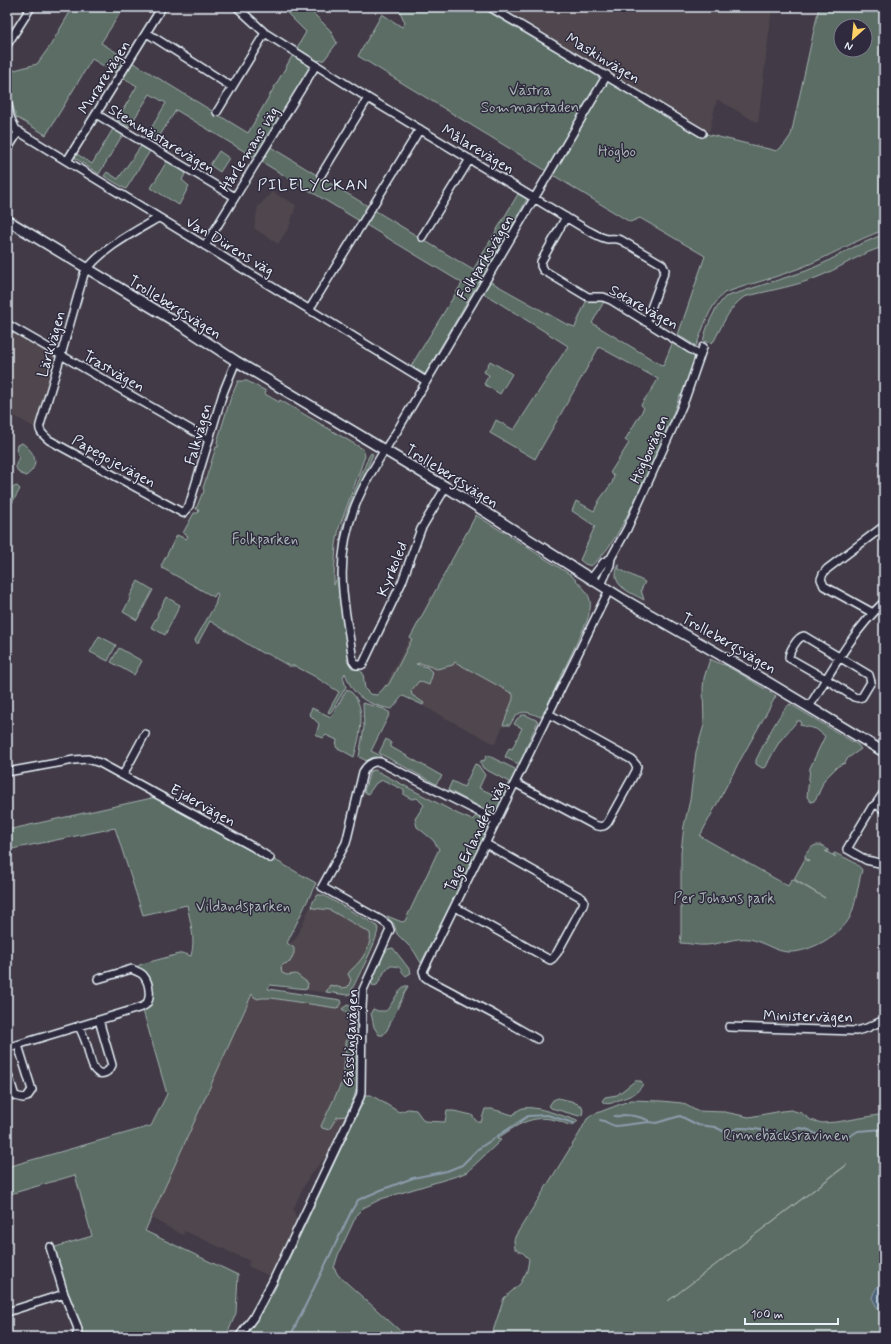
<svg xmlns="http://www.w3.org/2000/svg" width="891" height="1344" font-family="Mynerve,sans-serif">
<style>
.built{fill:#50474e}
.green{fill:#5b6d65;stroke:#a2afae;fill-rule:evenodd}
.water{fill:#4e647a;stroke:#8c9cac}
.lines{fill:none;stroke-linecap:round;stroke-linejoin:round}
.stream{stroke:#8c9cac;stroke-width:2}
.minor-casing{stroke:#e8f1f8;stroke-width:10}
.tertiary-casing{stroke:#e8f1f8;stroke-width:12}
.minor{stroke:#2f2a3d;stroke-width:7}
.tertiary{stroke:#2f2a3d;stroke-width:9}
.labels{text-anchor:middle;stroke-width:3;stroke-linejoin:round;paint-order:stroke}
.street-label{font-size:15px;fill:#e8f1f8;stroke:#2f2a3d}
.park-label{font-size:15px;fill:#a9b6b6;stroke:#2f2a3d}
.neighbourhood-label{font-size:16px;letter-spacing:1px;fill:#e8f1f8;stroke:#2f2a3d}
</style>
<rect width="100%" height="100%" fill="#423b47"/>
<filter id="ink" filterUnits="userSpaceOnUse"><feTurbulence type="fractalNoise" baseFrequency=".025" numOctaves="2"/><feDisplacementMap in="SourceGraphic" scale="8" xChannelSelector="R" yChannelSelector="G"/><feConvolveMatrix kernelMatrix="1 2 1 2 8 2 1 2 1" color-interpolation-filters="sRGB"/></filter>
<g filter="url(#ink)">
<path class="built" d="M501,7H772L758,123L717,99L709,132Z
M272,192L296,205L289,227L278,244L254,228L258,207Z
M11,329L56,356L34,427L7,412V336Z
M410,638L516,696L495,744L385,686Z
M317,892L373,925L377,933L344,995L271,985L286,946L296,939Z
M252,994L337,1002L352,1010L355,1095L325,1158L309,1176L293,1209L297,1220L270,1276L248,1266L250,1261L185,1231L183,1235L151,1218Z"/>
<path class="green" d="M73,7H124L101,43L248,133L306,32L281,7H307L330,30L337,43L324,60L314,61L264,143L473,270L518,194L527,199L484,278L566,324L575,327L588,297L606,298L592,323L663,366L674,339L700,355L685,399L680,395C667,431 652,465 635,500C623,523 612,549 591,566L585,564L580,560L595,526L572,511L576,501L594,511L600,499L612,483L614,476L610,473L629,443L625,440L644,408L641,405C646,396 653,389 658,379L599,347L535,459L490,433L496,420L514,430L568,346L475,288L425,374L411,366L462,283L176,110L155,143L146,137L166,103L150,94L129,127L117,120L137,86L92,59L46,135L16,117L7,82V72L37,64L50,46Z
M398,7H480L700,135L702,133L777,151L784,145L791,135L819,7H884V230C855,240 829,257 800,268C775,278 749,284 724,293C707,310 705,325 696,346L678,335L705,256L640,218L630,222L358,56L382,14L402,27L405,23ZM841,26H865V50H841Z
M113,129L123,134L99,174L75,158L77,154L92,164Z
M141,146L150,151L126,189L104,176L107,172L118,179Z
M219,151L229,158L220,172L210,165Z
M167,161L186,172L182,180L189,186L179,205L151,188Z
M884,234V247C863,252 845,265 825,274C799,286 770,290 744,297C729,307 722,326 714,341L711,343L703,341C707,325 714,309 725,297L806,271L824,263L854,247Z
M490,361L512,374L500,394L484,384L489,375L484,372Z
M238,381H247L266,391L265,394L279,402L280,400L363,449L365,456L339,528L336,545L334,577V585C342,571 338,546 342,529C347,505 359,481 368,458L371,453L373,454L349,513L342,538L339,586L350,658L347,659V661L363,673L365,689L370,694L377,695L383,689L386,685L387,686L389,684L412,639L410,638L476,515L571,575C588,593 595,596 587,621L542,716L540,717C525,710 518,709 510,725H503L513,699V694L455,662L453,665L437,669L420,663L416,664L427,667L433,673L429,685L419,681L411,691L412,695L424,703L423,705L403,696C398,699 396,707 391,709C376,706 360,701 352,688C349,683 347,678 345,673L343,677L346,687L331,712L329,713L328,712L329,710L339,692L314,676L295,666H289L268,654L262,653L210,621L199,641V643H196L195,640L215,605L218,594L216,593L214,597L162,568L161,566L177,535L186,539L188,536L183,533L194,513H198L199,510L196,509L202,494H203L204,491L203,488L216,447H218V445L217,442L230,400Z
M22,443C35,452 41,465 26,476L19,473C14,466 16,464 19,457L16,449L17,445Z
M17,486L20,489L7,512V492L14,487Z
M619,564V569L645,582L641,590L644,600C634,594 615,588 616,574C616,571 618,567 619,564Z
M138,581L153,590L137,620L123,612L130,599L129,598Z
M166,597L180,605L165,635L151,627L158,615L157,614Z
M99,636L116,645L108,661L90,652Z
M119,648L142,661L134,675L111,662Z
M710,659L721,664L729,666L728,667L741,674L776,696L738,764L700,836L788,886L792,879L825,898L794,879L805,859L808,861L809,860L805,858V856C810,846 819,840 828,850V852L825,851L836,857L833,854L835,853C844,858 856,861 862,870C858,883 856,905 850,917C842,934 809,953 789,952C775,952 763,941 749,939C735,937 721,944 707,945C698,946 689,943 680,943L681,935V852L684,826L690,800L696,752L704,725L703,688L704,678Z
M347,689C369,703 360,736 354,757L336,747L337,740L326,735L323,738L316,735L319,724L309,714L312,708L331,717Z
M363,703L384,709L390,713L371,751L381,756V758L375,757L367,761L359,757L364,727Z
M790,704L858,745L861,749L848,758L845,763L838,766L824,780L818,795L814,801L811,802L807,797L810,768L825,736L816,729L800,725L801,721H797C792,728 785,734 780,741C775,749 770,758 766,767L762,768L756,764V760C762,748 780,710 790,704Z
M522,715H526L538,721L525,750V752L521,763H516L505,757L509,748L512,749L522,728L514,724L517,719Z
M386,739L391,743V747L442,776L436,784L379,753Z
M487,755L515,769L516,772L498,810L496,812L492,813L448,790L452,781L464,787L475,764L478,765L485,775L479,788L501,798L509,782L483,768L480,762L482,760L484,761Z
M375,770L458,814L472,820L476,816L489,822L491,825L421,963L414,951L397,934L394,924L387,917V916L402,922L405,921L439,849L433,840L417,827L415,819L424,805L417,798L412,799L404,795V790L383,780L376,783L368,794L364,792L370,771Z
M161,796L316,883L287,943L294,948V953L290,962L284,964L281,967L282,973L287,975L296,974L308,983L307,989L270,985L268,989L341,1000L342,1003L339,1007L336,1008L271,998H261L258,999L254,997L252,994L145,1231L238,1275L236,1313L226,1337H83L59,1274L52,1248L92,1236L75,1175L7,1195V1167L151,1126L167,1094L142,1007L147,1005L146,981L132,969L142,964L183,953L191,956C196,938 190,922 187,905L143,915L115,828L7,850V830Z
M318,895H323L376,925L378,928C377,944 357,977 350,994L348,995L326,992L330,985L342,988L348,987L351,980L348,974C351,969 355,967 359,962C365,955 372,942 370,933L330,910L313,908L311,906L315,898Z
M393,948L410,970L411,973L406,976C398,969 404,966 389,966L385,971L377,985L373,986L371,981L384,954L388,949Z
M405,986H408L387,1030L383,1035H379L374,1027L371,1013L373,1009L378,1011H386C393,1004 398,989 405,986Z
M347,1005L353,1007L356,1010L357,1087L354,1097L346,1116L337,1117L329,1130L322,1128L321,1126L343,1080L346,1044L347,1034L353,1021L352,1016L342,1009Z
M635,1081H641L643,1084C637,1095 629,1096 619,1100C614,1102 610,1105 604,1103L602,1101L605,1097L617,1095Z
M366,1095H371L399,1112L408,1109L416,1110L424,1121L445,1122L447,1111H454L472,1115L477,1122H481L485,1109H492L513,1115C516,1112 519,1109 523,1108C535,1105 566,1117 578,1121L573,1125C567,1126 562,1121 555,1120C532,1114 515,1126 497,1139L501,1140L467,1172L460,1175L381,1199L363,1208L357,1214L338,1255L334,1268L338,1275L407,1337H245L259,1317L274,1291L362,1104H363V1100Z
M558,1098L571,1101L582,1106L583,1110L582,1115L579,1116L551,1108L549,1106L553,1100Z
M631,1100L661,1101L682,1103L697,1111L725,1112L749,1117L782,1111L791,1110L801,1113L811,1120L822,1123L837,1122L884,1114V1337H491L504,1298L520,1284L527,1271L529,1259L523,1253L515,1249L514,1240L516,1235L579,1134L587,1119L592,1115ZM846,1165H847L668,1301Z"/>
<path class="water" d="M884,1282V1312L877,1307L872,1298C874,1291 877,1285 884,1282Z"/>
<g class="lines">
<path class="stream" d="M614,1116C618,1117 619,1116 623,1115C631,1115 643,1117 649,1121
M600,1120C607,1121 609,1125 616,1126L649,1122L656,1123L680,1116L698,1125L715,1127L727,1133C732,1132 734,1128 739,1128C755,1127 771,1133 787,1134L794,1129L801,1128L809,1130L821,1137L835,1138L850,1136L858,1131L884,1129
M290,1337L352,1210L358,1200L381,1190L413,1178L447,1171L462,1165L478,1149L528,1116L547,1115L574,1123"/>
<g class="minor-casing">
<path id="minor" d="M237,7L265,33L368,98L587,230C594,233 600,238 608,239C613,239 616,238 621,240L662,264L665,270L646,322
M490,7L702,133
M147,33L232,87
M7,45L31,7
M7,100L10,117L16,130L426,381
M217,112L265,33
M96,114L235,197
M7,150L19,131
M67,161L162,7
M321,175L368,98
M566,217L541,262V266L543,270L588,297H603L611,300L700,355
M158,218C134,232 99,250 84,274L61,355L40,425C38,432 45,436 49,440L183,513L189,506L223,393L236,361
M422,237L470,159
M205,246L316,65
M309,310L420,129
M7,324L209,440
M446,487L421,529L402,582L363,664L361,665H356L353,661C350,638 345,614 343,591C337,527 363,482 397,431L607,75
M611,558L627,529L673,427L685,399L703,347
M591,579L604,562L611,558L610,565L601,585
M873,613L824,586L821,579L823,574L827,569L884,526
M804,636L869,675L871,682L862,697L858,698L854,697L826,679L789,658C789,652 797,637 804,636Z
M809,707C832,670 852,632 884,602
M7,772L74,760L88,759L100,763L253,847L270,858
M123,775L145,734
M515,783L592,824C599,827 604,828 608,822L636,771L637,766L632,760L549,714
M884,792L876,804L872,807L847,849L866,860L884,864
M876,804L884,810
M455,907L550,960L553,958L557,953L583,905L584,901L582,898L486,844
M79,1026C82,1033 85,1039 87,1046C89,1052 91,1066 95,1070C101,1077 109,1072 112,1065L99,1020
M729,1027L856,1031L867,1028L884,1020
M537,1039L495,1015L431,981L425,977L423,971L609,590
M7,1048L142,1007C153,1003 150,983 143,975C140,972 135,971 132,969L98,979
M7,1071L15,1096L23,1098L27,1097L32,1090L18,1045
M50,1247L64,1294L77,1326L78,1330L76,1337
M7,1312L64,1294
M239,1337L253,1318L273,1281L360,1097L361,1092L362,1008L363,990L390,930L388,925L381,920L322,887L346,843L363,772C366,766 372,761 380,762L497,821"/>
</g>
<g class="tertiary-casing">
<path id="tertiary" d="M7,220L184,327L236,361L446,487L623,599L766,681L884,752"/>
</g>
<use href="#minor" class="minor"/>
<use href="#tertiary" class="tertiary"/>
</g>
</g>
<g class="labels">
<g class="street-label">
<text transform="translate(603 58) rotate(31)" y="5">Maskinvägen</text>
<text transform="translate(104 77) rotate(-58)" y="5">Murarevägen</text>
<text transform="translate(162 139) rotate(31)" y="5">Stenmästarevägen</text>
<text transform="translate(249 149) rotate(-58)" y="5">Hårlemans väg</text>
<text transform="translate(478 149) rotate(31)" y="5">Målarevägen</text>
<text transform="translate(230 246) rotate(31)" y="5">Van Dürens väg</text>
<text transform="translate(485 257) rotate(-59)" y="5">Folkparksvägen</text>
<text transform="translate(175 307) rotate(32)" y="5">Trollebergsvägen</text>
<text transform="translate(644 307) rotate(29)" y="5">Sotarevägen</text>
<text transform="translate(51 344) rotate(-74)" y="5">Lärkvägen</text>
<text transform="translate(114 371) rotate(30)" y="5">Trastvägen</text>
<text transform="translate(198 434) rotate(-74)" y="5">Falkvägen</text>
<text transform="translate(649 449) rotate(-66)" y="5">Högbovägen</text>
<text transform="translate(114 461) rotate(29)" y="5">Papegojevägen</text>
<text transform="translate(452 476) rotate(32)" y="5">Trollebergsvägen</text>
<text transform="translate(392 569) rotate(-68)" y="5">Kyrkoled</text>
<text transform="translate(729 643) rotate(30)" y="5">Trollebergsvägen</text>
<text transform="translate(203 805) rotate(29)" y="5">Ejdervägen</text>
<text transform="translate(475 836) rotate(-64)" y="5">Tage Erlanders väg</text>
<text transform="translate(808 1016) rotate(1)" y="5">Ministervägen</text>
<text transform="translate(350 1038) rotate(-87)" y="5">Gässlingavägen</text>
</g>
<g class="park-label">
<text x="530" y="95">Västra<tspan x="530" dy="17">Sommarstaden</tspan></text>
<text x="617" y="156">Högbo</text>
<text x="265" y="544">Folkparken</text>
<text x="724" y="903">Per Johans park</text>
<text x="243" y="911">Vildandsparken</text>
<text x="786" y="1140">Rinnebäcksravinen</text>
</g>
<g class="neighbourhood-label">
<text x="313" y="190">PILELYCKAN</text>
</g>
</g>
<rect width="891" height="1344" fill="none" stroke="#2f2a3d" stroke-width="24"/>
<rect x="12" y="12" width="867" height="1320" fill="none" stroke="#e8f1f8" stroke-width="1.5" filter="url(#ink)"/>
<g transform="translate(853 38) rotate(207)"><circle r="19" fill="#2f2a3d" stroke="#797a88"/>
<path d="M0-3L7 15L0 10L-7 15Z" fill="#ffd166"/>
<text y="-6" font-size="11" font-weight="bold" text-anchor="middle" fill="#e8f1f8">N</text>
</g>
<path d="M745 1318v6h93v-6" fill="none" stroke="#e8f1f8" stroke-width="2"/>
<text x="751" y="1318" font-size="12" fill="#e8f1f8" stroke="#2f2a3d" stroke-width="3" paint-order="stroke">100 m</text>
</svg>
